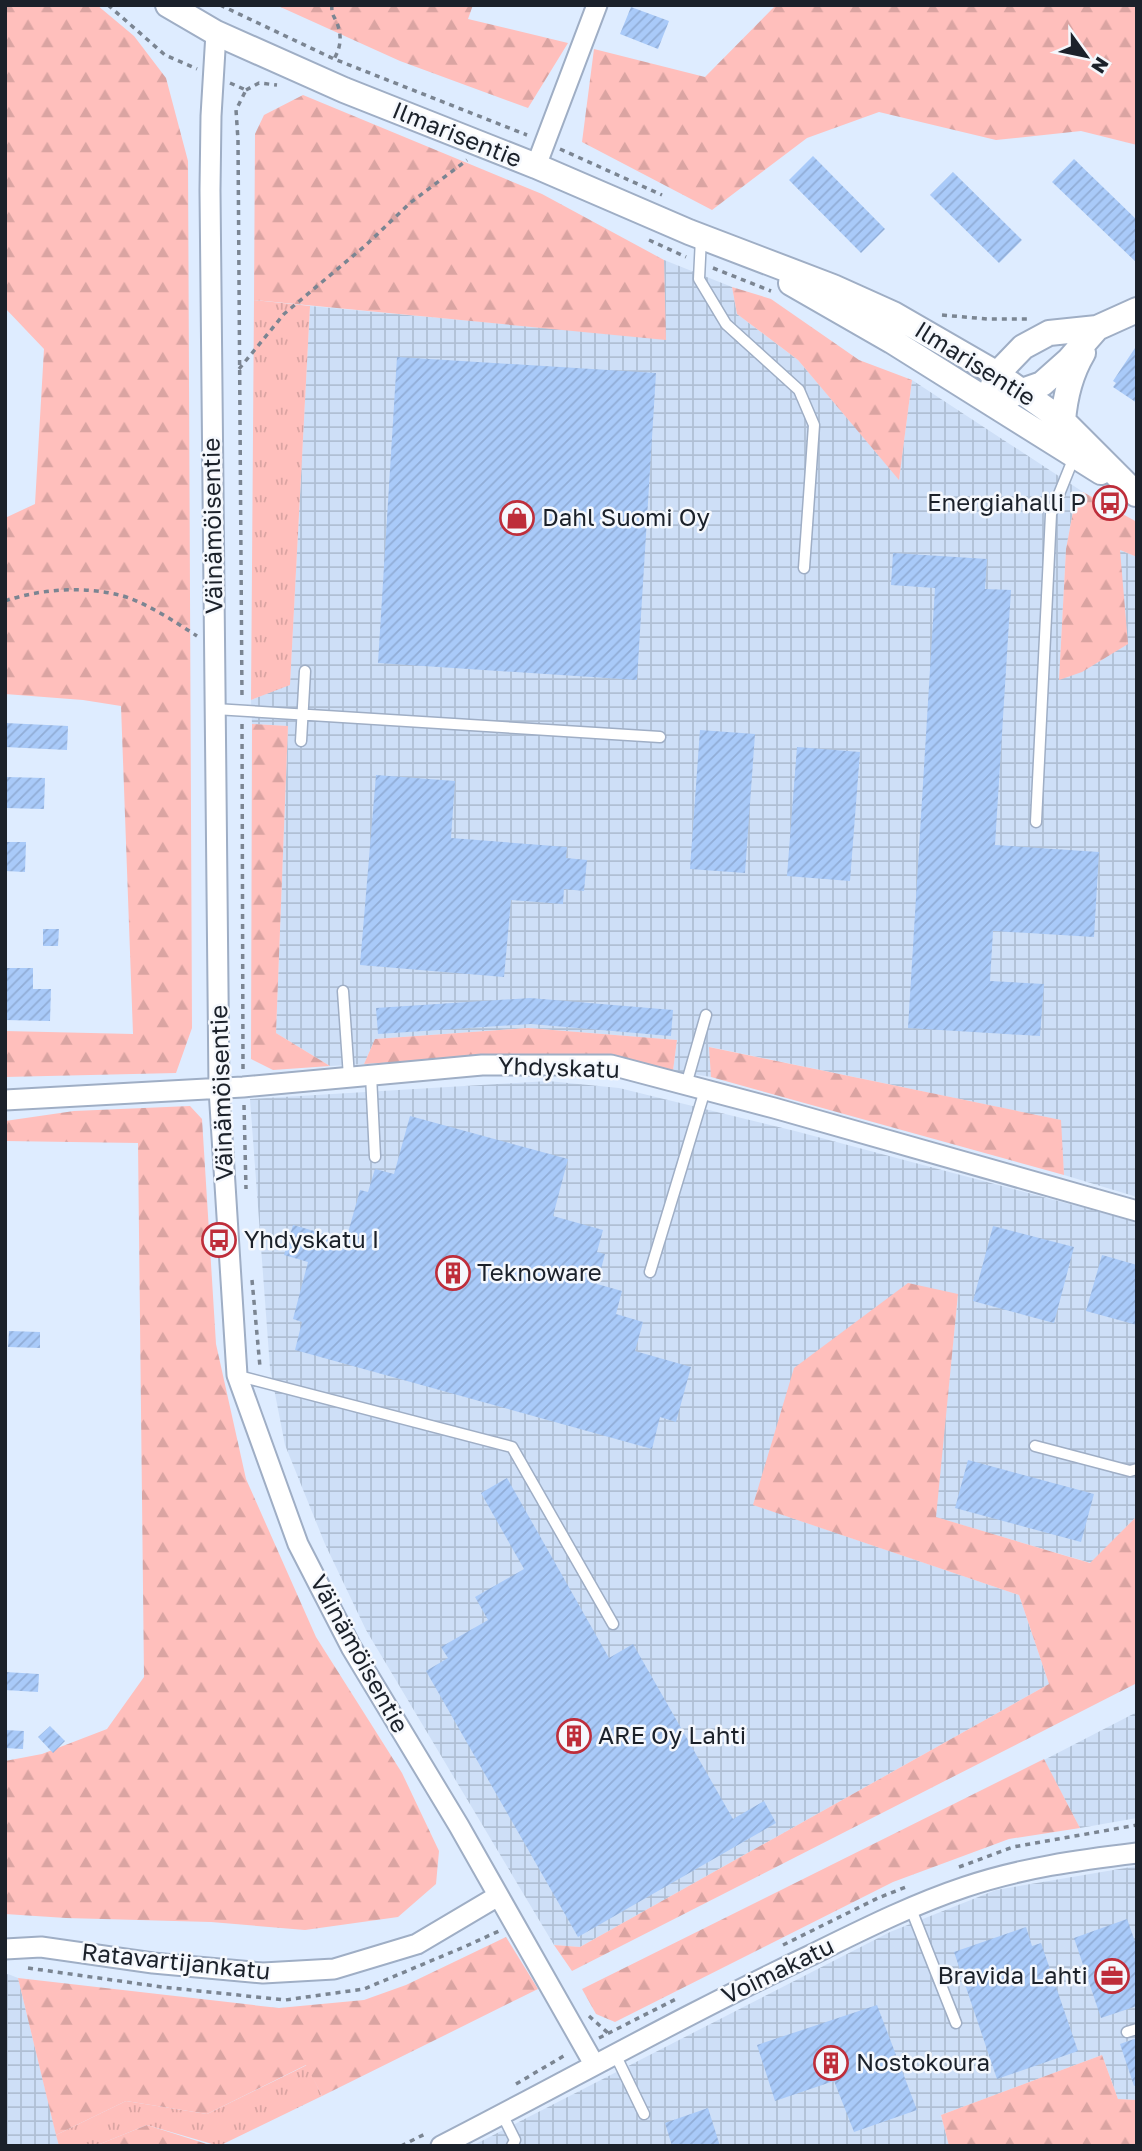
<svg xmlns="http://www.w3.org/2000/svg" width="1142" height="2151" font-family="'Golos Text',sans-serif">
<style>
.industrial{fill:url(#industrial-grid)}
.grass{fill:url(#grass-tufts)}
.forest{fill:url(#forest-firs)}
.building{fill:url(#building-hatch)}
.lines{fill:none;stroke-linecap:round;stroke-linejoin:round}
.service-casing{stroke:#9faec5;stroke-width:13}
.minor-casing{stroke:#9faec5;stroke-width:23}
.tertiary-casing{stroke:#9faec5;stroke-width:28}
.path{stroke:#7b8592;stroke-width:3.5;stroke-dasharray:5 5;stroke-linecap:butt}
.service{stroke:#fff;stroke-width:10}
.minor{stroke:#fff;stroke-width:19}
.tertiary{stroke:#fff;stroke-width:24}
.labels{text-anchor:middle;stroke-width:5;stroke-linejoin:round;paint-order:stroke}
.street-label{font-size:24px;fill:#1b212a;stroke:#f5f8fd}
.poi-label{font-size:24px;fill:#1b212a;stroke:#f5f8fd;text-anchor:start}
</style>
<defs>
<pattern id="industrial-grid" width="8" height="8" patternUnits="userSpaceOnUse" patternTransform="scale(1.75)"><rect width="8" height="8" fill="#cedff7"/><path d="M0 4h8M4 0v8" fill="none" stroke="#b0bfd4"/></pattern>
<pattern id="grass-tufts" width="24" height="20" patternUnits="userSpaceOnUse" patternTransform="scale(1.75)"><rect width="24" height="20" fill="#ffbfbc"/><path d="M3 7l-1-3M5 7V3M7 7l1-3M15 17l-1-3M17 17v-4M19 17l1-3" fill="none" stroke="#daa4a2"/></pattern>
<pattern id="forest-firs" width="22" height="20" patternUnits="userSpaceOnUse" patternTransform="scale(1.75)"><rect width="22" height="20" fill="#ffbfbc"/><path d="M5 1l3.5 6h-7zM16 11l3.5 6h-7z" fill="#daa4a2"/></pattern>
<pattern id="building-hatch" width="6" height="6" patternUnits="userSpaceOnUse" patternTransform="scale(1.75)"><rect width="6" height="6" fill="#a9caf9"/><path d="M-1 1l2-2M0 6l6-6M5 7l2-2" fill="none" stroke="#91add6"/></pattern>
</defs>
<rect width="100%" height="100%" fill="#deecff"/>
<path class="industrial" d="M664,260L732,287L737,314L798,360L899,479L912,380L1083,492L1074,506L1066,549L1059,680L1120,550L1137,557V1197L1064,1175L1060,1120L710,1047L711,1077L673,1071L677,1040L528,1028L375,1039L364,1064L330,1066L276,1033L288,726L252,724L251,700L290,684L310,306L665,339Z
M548,1081L619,1088L795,1131L1137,1222V1516L1091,1563L935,1517L958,1295L754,1505L1019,1595L1049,1684L580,1947L554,1945L366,1630L325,1544L285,1445L270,1368L250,1099Z
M1137,1712V1818L1080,1828L1044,1760Z
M1137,1866V2100L1118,2099L1102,2055L941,2115L949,2146H472L890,1932L996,1890Z
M8,1974L18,1978L59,2146H5V1975Z"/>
<path class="grass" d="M254,300L310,306L290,685L251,700Z
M307,2065L322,2096L219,2146L147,2125L95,2146H59L56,2135L126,2101L207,2114Z"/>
<path class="forest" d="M5,5H97L134,36L166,78L188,161L192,1028L176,1073L5,1077V1031L133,1034L121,706L83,700L5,694V518L35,504L44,349L5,308Z
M276,5H473L468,19L568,43L528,108L400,61Z
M776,5H1137V145L1081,131L996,140L879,112L807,138L712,210L582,142L594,49L705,77Z
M303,95L542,194L664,260L666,340L254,300L255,134L264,115Z
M732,287L771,299L859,360L912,380L899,480L798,360L737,314Z
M1083,492L1137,522V557L1120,550L1128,644L1082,672L1059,680L1066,549L1074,506Z
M252,724L288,726L276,1033L330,1066L273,1070L251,1059Z
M528,1028L677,1040L673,1071L607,1058L480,1057L364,1064L375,1039Z
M709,1047L1061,1120L1064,1175L711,1077Z
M190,1106L202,1119L216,1344L246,1479L316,1637L402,1773L439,1851L436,1884L398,1917L305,1930L211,1922L66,1918L5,1914V1761L42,1754L107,1729L144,1677L138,1143L5,1141V1121L74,1111Z
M908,1283L958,1294L936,1517L1090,1563L1137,1516V1683L572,1971L554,1945L580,1947L1049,1684L1019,1595L753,1505L794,1368Z
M1044,1759L1080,1828L1009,1839L893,1882L615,2022L596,2014L582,1989Z
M506,1937L538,1989L322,2096L306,2065L207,2114L126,2101L56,2135L18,1978L279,2008L364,2000L406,1985Z
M1102,2055L1118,2099L1137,2100V2146H949L941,2115Z
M147,2125L213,2146H95Z"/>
<path class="building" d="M631,7L669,21L658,49L620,34Z
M813,156L885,229L861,253L789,180Z
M1074,159L1137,220V263L1052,182Z
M953,172L1022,240L999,263L930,195Z
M1137,345V403L1113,387L1116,383L1113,381Z
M397,357L656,373L637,680L378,663Z
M893,553L987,559L985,589L1011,590L995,845L1099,852L1094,937L993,931L990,981L1044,984L1040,1036L908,1028L935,588L891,585Z
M5,723L68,726L67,750L5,747Z
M700,730L755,734L745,873L690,869Z
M797,747L860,752L850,881L787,876Z
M376,775L455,781L451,838L567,847L566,858L587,860L584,891L564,889L563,904L511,900L504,977L360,965Z
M5,777L45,778L44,809L5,808Z
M5,842H26L25,872L5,871Z
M43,929H59L58,946H43Z
M5,968H33V989H51L50,1021L5,1020Z
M530,998L673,1010L671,1036L531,1024L378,1034L376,1008Z
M410,1116L568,1159L553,1216L603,1230L597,1252L605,1254L597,1284L622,1291L616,1314L643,1322L635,1351L691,1367L676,1422L660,1417L652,1449L295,1350L302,1322L293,1319L308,1262L284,1255L293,1225L346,1240L360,1190L368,1192L375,1169L394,1174Z
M993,1226L1074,1247L1054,1323L973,1301Z
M1102,1255L1137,1265V1325L1086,1311Z
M9,1331L40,1332V1348L8,1347Z
M968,1460L1094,1494L1081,1542L955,1508Z
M507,1478L609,1658L633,1644L733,1819L764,1801L776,1823L578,1937L426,1671L448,1658L441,1647L488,1620L475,1597L524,1569L481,1493Z
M5,1672L39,1674L38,1692L5,1690Z
M50,1726L65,1741L53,1753L38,1737Z
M5,1730L24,1731L23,1749L5,1748Z
M1127,1919L1137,1947V2006L1101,2018L1074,1938Z
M1026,1927L1032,1946L1041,1943L1078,2051L997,2079L954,1952Z
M877,2005L917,2110L854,2132L834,2081L775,2101L757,2045Z
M1137,2038V2085L1134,2086L1120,2044Z
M708,2108L720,2146H672L665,2123Z"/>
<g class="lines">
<g class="service-casing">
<path id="service" d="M701,238L699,279L726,324L799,390L814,425L804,568
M215,709L660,737
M301,741L305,671
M1036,822L1051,514L1074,457
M343,991L349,1077
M371,1075L375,1157
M686,1085L706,1015
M650,1272L705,1090
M239,1376L512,1447L613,1624
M1035,1446L1130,1471L1137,1469
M911,1909L956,2023
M1127,2032L1137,2029
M615,2054L644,2114
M502,2114L515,2140L512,2146"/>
</g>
<g class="minor-casing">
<path id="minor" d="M216,33L211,116L210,190L219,1089L237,1375L298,1544L351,1647L459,1826L594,2064
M536,166L597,5
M5,1100L243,1087L482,1065H611L774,1108L1137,1211
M5,1949L41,1947L153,1963L263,1973L334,1969L417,1944L498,1896
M441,2146C564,2083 684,2015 809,1956C860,1931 911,1905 965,1887C1021,1868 1079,1860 1137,1853"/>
</g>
<g class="tertiary-casing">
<path id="tertiary" d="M168,5L216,33L344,90L536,166L689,232L833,287L893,314L997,374L1063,421L1136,494
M791,283L892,341L1101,472
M992,388L997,374L1023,347L1049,333L1097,328L1137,310
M1011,395L1042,384L1069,360L1097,328
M1063,421C1065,396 1070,375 1083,353"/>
</g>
<path class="path" d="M108,5L165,55L197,69
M220,5L334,59L527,135
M332,5C331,14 334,16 337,23C342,36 341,47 334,59
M230,83L246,90L236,110L238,140L242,699
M246,90L259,83L277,85
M560,149L662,195
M649,240L686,257
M713,268L771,291
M942,315L987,319H1028
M239,369L284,314L366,245L410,203L467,160
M1098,493L1110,503
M5,601C40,589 83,586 119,595C142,600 177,623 197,636
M242,724L243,1070
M244,1105L246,1189
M252,1280L260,1367
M959,1867L1013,1847L1137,1825
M783,1945L878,1898L906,1887
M28,1968L162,1987L285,2000L364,1989L464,1947L499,1931
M589,2016L608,2033
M599,2038L676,1999
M516,2084L567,2054
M401,2146L427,2133"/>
<use href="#service" class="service"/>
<use href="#minor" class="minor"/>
<use href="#tertiary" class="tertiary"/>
</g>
<defs>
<g id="bus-ring" transform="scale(1.75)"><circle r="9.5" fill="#f5f8fd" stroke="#be2d3a" stroke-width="1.5"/><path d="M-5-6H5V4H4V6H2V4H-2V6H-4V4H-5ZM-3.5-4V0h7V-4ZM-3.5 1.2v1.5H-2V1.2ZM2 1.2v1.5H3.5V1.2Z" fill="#be2d3a"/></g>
<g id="shop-ring" transform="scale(1.75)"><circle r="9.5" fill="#f5f8fd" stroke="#be2d3a" stroke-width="1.5"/><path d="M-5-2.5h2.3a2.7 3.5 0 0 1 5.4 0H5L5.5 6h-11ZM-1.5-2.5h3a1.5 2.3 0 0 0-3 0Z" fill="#be2d3a"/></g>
<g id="building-ring" transform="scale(1.75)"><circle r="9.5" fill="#f5f8fd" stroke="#be2d3a" stroke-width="1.5"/><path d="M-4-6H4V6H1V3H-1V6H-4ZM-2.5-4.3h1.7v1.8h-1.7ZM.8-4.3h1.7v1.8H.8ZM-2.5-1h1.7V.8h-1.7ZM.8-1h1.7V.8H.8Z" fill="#be2d3a"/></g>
<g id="office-ring" transform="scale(1.75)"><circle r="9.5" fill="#f5f8fd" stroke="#be2d3a" stroke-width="1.5"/><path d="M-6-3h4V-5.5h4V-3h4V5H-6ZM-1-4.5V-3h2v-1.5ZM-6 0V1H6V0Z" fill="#be2d3a"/></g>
</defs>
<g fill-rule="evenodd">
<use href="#bus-ring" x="1110" y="503"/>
<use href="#shop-ring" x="517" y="518"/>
<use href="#bus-ring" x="219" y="1240"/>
<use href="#building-ring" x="453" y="1273"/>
<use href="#building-ring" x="574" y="1736"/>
<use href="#office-ring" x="1112" y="1976"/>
<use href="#building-ring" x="831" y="2063"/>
</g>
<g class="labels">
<g class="street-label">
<text transform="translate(457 135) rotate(22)" y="8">Ilmarisentie</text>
<text transform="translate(975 364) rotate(32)" y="8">Ilmarisentie</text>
<text transform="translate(213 526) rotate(-91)" y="8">Väinämöisentie</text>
<text transform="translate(559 1068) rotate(2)" y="8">Yhdyskatu</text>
<text transform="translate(222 1093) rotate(-92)" y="8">Väinämöisentie</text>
<text transform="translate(359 1654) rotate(61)" y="8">Väinämöisentie</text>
<text transform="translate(176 1962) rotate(6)" y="8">Ratavartijankatu</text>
<text transform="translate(778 1971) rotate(-26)" y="8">Voimakatu</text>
</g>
<g class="poi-label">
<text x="1086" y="511" text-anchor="end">Energiahalli P</text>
<text x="542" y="526">Dahl Suomi Oy</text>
<text x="244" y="1248">Yhdyskatu I</text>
<text x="477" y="1281">Teknoware</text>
<text x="598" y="1744">ARE Oy Lahti</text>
<text x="1088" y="1984" text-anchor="end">Bravida Lahti</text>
<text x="856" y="2071">Nostokoura</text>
</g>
</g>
<rect width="1142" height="2151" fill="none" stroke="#1b212a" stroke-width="14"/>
<g transform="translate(1086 56) rotate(123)" stroke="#f5f8fd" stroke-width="5" paint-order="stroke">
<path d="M0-5L12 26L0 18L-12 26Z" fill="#1b212a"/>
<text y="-10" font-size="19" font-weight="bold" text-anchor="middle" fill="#1b212a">N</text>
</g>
</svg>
